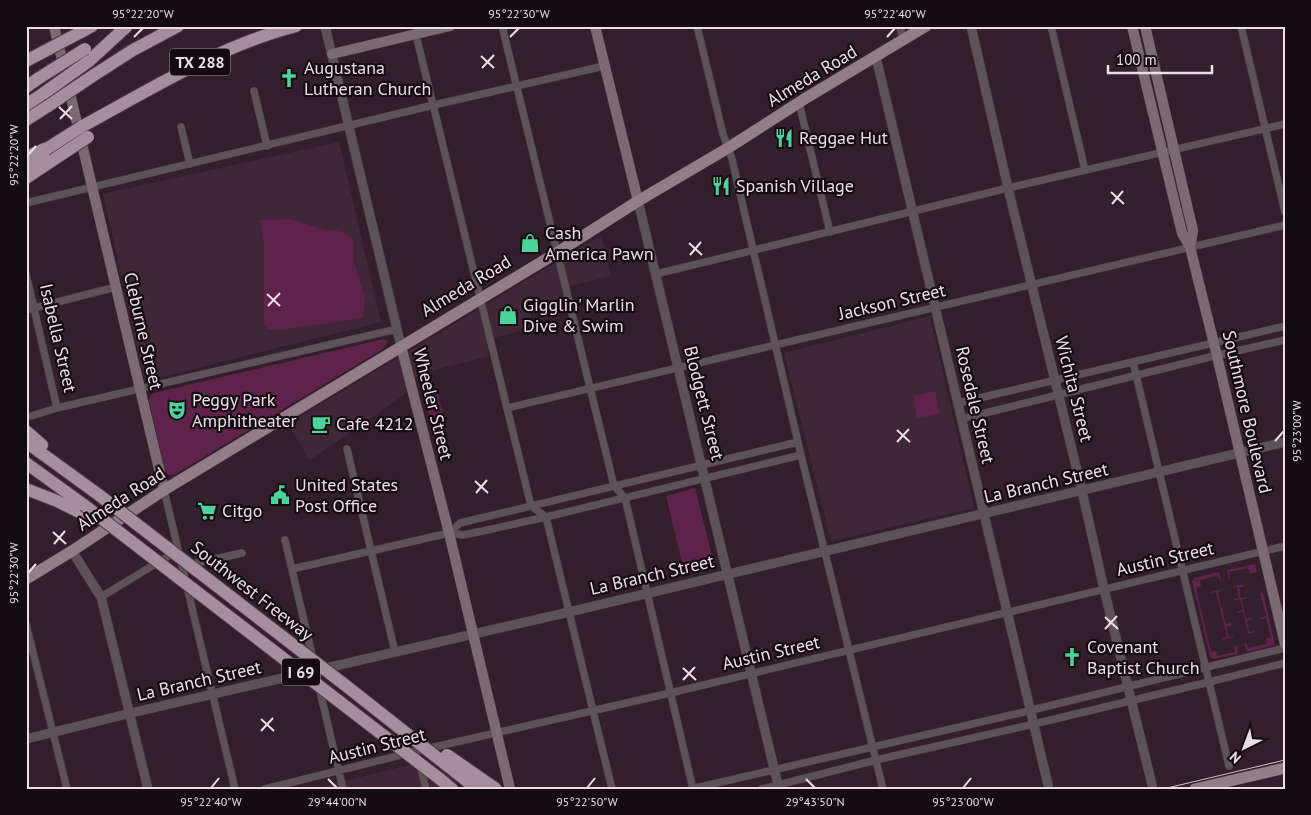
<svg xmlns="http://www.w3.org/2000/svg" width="1311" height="815" font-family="'PT Sans',sans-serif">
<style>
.built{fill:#402737}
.green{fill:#5e224b}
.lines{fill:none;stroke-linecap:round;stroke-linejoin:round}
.minor-casing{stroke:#4d3a45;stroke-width:8}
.tertiary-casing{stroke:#4d3a45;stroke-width:10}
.secondary-casing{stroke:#4d3a45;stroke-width:11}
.primary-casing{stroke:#4d3a45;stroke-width:12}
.motorway-casing{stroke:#4d3a45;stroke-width:14}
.minor{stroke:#5c5258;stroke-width:7}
.tertiary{stroke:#5c5258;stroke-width:9}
.secondary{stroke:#7b6a74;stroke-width:10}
.primary{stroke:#927d89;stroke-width:11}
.motorway{stroke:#a78e9d;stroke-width:12}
.tram{stroke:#d0c1ca;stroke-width:1}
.motorway-bridge-casing{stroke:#4d3a45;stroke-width:14;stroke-linecap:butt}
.motorway-bridge{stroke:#a78e9d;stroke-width:12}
.ticks{fill:none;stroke:#ecdee6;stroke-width:2}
.labels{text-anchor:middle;stroke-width:4.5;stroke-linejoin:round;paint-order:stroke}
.shield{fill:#150c11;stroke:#ac9fa6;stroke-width:1}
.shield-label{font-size:16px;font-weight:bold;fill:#ecdee6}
.poi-label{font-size:18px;fill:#ecdee6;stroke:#150c11;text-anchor:start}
.street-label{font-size:18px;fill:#ecdee6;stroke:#150c11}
.neatline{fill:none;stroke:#ecdee6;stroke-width:2}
.ticks-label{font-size:12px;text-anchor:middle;fill:#ecdee6}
</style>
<rect width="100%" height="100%" fill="#331f2b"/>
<path class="built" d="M339,142L381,322L145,381L103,194Z
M601,235L611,276L562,288L565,303L530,311L533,327L487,340L489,356L419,374L404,395L310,460L288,424Z
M930,316L974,508L831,541L784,353Z
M413,764L441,789H313Z"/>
<path class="green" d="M291,219L325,230L338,231L347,234L352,238L354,245L353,259L365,298L363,318L280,330L268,329L264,325V246L260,220Z
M384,339L387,341V344L381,350L174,475H169L165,471L149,400L151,395L154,393Z
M935,391L940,414L917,418L913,396Z
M438,394L444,421L431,424L425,397Z
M695,488L715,568L685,575L666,496Z
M1255,564L1257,572L1250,574L1248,568L1229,572L1230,578L1229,579L1227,570Z
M1219,572L1221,580L1220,581L1218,576L1200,580L1201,586L1196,588L1211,652L1216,651L1217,656L1235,652L1234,646L1237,645L1238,654L1213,659L1210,656L1192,581L1194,578Z
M1243,584L1244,586L1239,588L1241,598L1247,597V598L1242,600L1246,619L1252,618V619L1247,621L1249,632L1255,631V632L1243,635L1248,633L1243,612L1237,613V612L1243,610L1240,599L1234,601V599L1239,598L1237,587L1232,588V587Z
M1223,589L1218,592L1221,608L1227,607L1222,609L1226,624L1231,623L1232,625L1226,627L1229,637L1234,636V637L1222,640V639L1227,637L1216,592L1211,593V592Z
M1263,592L1275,645L1247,652L1244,644L1247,643L1248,648L1267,644L1266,639L1271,637L1266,618L1260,619V618L1266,616L1262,600H1256L1261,599L1260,593Z"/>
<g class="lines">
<g class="minor-casing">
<path id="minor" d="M502,26L614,486L625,498L693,789
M697,26L723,134L732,159L801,455L883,789
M900,26L903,40
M1051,26L1085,170
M1241,26L1285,212
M416,35L507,408L531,506L546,517L612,789
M254,91L267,146
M799,103L830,232
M181,127L190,164
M26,203L434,105L604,66
M26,274L57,408
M656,274L1008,188L1285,124
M26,310L116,287
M1133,362L1229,766
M958,403L1285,326
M507,408L1285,225
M31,416L57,408L397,329
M961,419L1210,357L1285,340
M347,449L395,652
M164,490L235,789
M449,533L460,523L798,442
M285,540L313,659
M188,565L242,553
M292,569L449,533L463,535L483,531L546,517L801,455
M101,597L175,552
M26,624L67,789
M319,687L343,789
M420,765L426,789
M265,789L417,751L670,693L1285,546
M691,789L1024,712L1285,648
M762,789L876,760L1034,724L1209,682L1285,663"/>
</g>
<g class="tertiary-casing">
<path id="tertiary" d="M325,26L401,346
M971,26L1008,188L1082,491L1104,589L1153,789
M876,57L1049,789
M638,201L779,789
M72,551L101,597L103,605L148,789
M26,739L131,713L569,612L1285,442"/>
</g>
<g class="secondary-casing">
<path id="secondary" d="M54,26L164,490
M595,26L638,201
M1132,26L1182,233L1190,247L1217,356L1285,644
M1145,26L1193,231L1190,247
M332,54L450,26
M401,346L449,533L510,789"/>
</g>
<g class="primary-casing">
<path id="primary" d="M26,579L72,551L164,490L558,252L638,201L728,148L806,98L926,26
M1195,789L1285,768"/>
</g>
<g class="motorway-casing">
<path id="motorway" d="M81,32L92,26
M89,61L126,27
M94,75L133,50L178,26
M26,87L39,78
M26,105L44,93
M26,120L48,106
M81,127C151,89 219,46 296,26
M26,157L47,148
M26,168L36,162L48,148
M26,178L53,160
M26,431L42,445
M26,442L99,495
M26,463L84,505
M26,489L57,501L83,514
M440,779L452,789"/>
</g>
<use href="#minor" class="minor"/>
<use href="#tertiary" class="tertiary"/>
<use href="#secondary" class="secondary"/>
<use href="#primary" class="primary"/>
<use href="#motorway" class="motorway"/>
<path class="tram" d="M1163,789L1285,760"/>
<g class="motorway-bridge-casing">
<path id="motorway-bridge" d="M26,61L81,32
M39,78L85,49
M44,93L89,61
M48,106L94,75
M48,148L81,127
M53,160L88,137
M99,495L345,685L477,789
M84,505L440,779
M447,755L496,789"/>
</g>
<use href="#motorway-bridge" class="motorway-bridge"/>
</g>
<path class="ticks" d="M134,37L143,28M510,37L519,28M887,37L895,28M481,56L494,68M482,68L494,55M59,107L72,119M60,119L72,106M28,155L36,146M1111,192L1124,204M1112,204L1123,191M689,243L702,255M690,255L701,242M267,294L280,306M268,306L280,293M897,430L910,442M1275,441L1284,431M897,442L909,429M475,481L488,493M476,493L487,480M53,532L66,544M54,544L65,531M28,573L36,564M1105,617L1118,629M1105,629L1117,616M683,668L696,680M683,680L695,667M261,719L274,731M261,731L273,718M328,779L337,788M806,779L815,788M211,788L219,778M587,788L595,778M963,788L971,778"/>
<defs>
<g id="church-bare" transform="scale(1.5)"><path d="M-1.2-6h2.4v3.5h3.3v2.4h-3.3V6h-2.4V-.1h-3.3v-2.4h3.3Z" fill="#4cd39b" stroke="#150c11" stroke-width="2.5" paint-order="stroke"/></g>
<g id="restaurant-bare" transform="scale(1.5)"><path d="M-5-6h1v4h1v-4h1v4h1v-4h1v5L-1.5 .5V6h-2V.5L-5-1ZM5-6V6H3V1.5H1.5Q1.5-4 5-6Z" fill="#4cd39b" stroke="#150c11" stroke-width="2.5" paint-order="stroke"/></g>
<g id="shop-bare" transform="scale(1.5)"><path d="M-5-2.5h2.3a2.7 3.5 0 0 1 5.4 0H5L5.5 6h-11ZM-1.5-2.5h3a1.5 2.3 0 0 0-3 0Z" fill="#4cd39b" stroke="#150c11" stroke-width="2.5" paint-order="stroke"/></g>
<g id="theatre-bare" transform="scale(1.5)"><path d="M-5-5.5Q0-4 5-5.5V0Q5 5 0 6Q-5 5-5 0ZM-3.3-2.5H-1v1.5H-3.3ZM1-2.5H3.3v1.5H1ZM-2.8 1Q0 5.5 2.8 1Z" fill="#4cd39b" stroke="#150c11" stroke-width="2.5" paint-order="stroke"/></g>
<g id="cafe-bare" transform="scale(1.5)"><path d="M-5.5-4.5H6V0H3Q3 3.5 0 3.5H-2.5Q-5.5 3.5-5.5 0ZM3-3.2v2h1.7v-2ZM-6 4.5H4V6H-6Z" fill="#4cd39b" stroke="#150c11" stroke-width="2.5" paint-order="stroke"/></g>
<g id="civic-bare" transform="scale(1.5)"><path d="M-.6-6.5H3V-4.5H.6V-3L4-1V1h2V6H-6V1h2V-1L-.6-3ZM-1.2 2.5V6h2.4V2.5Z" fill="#4cd39b" stroke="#150c11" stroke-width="2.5" paint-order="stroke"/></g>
<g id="supermarket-bare" transform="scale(1.5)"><path d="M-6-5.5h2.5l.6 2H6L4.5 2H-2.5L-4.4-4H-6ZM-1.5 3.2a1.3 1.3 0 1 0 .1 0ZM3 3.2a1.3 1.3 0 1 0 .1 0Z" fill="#4cd39b" stroke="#150c11" stroke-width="2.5" paint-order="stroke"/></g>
</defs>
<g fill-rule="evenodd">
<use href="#church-bare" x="289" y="78"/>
<use href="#restaurant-bare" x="784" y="138"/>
<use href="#restaurant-bare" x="721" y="186"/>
<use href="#shop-bare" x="530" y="243"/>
<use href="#shop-bare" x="508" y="315"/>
<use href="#theatre-bare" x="177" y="410"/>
<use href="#cafe-bare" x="321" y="424"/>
<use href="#civic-bare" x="280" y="495"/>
<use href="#supermarket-bare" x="207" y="511"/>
<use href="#church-bare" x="1072" y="657"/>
</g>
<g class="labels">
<g class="shield">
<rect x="170" y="48.5" width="60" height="27" rx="4"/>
<rect x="282" y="658.5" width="38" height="27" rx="4"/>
</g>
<g class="shield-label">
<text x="200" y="68">TX 288</text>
<text x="301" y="678">I 69</text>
</g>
<g class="poi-label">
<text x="304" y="74">Augustana<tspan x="304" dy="21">Lutheran Church</tspan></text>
<text x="799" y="144">Reggae Hut</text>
<text x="736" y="192">Spanish Village</text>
<text x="545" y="239">Cash<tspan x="545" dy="21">America Pawn</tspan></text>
<text x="523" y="311">Gigglin' Marlin<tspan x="523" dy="21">Dive &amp; Swim</tspan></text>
<text x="192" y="406">Peggy Park<tspan x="192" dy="21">Amphitheater</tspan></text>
<text x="336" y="430">Cafe 4212</text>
<text x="295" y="491">United States<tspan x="295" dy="21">Post Office</tspan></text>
<text x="222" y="517">Citgo</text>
<text x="1087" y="653">Covenant<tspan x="1087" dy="21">Baptist Church</tspan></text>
</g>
<g class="street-label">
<text transform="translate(812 76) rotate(-31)" y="6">Almeda Road</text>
<text transform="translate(466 286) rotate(-31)" y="6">Almeda Road</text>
<text transform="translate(892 302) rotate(-13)" y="6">Jackson Street</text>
<text transform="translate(143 331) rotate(77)" y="6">Cleburne Street</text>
<text transform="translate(58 338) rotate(77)" y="6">Isabella Street</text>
<text transform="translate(1074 389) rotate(76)" y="6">Wichita Street</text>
<text transform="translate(704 403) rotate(76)" y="6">Blodgett Street</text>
<text transform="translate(433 404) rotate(76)" y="6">Wheeler Street</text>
<text transform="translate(975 405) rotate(77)" y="6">Rosedale Street</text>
<text transform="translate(1247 412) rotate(77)" y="6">Southmore Boulevard</text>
<text transform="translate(1046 483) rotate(-13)" y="6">La Branch Street</text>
<text transform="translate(121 499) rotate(-33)" y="6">Almeda Road</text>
<text transform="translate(1165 559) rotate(-13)" y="6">Austin Street</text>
<text transform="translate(652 575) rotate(-13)" y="6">La Branch Street</text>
<text transform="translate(252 591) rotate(38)" y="6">Southwest Freeway</text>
<text transform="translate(771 653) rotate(-13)" y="6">Austin Street</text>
<text transform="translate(199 681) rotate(-13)" y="6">La Branch Street</text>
<text transform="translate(377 746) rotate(-14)" y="6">Austin Street</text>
</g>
</g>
<rect width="1311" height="815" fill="none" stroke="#150c11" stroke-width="55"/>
<g transform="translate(1244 748) rotate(222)" stroke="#150c11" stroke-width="4" paint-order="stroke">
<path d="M0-4L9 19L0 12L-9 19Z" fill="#ecdee6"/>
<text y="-8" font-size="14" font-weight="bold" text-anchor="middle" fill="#ecdee6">N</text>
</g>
<path d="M1108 65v8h104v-8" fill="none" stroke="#ecdee6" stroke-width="2.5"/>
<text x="1116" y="65" font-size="15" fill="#ecdee6" stroke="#150c11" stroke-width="4" paint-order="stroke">100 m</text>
<rect x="28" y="28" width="1256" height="760" class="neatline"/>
<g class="ticks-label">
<text x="143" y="18">95°22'20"W</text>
<text x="519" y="18">95°22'30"W</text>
<text x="895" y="18">95°22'40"W</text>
<text transform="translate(14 155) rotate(-90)" y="4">95°22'20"W</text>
<text transform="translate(1297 431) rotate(-90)" y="4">95°23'00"W</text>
<text transform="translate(14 573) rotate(-90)" y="4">95°22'30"W</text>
<text x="211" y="806">95°22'40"W</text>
<text x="337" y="806">29°44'00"N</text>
<text x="587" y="806">95°22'50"W</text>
<text x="815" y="806">29°43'50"N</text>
<text x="963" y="806">95°23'00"W</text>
</g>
</svg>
